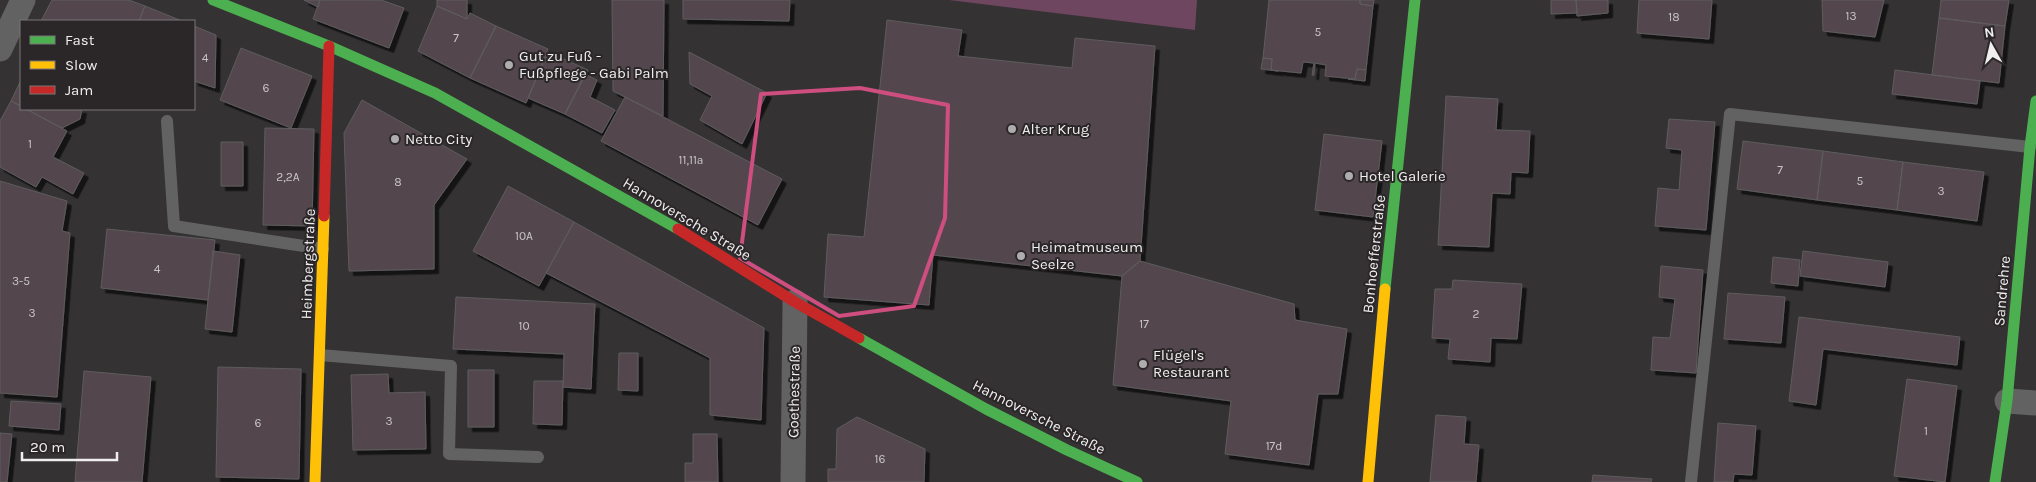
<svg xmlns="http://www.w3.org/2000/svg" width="2036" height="482" font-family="Karla,sans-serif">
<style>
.green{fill:#6f4660}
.building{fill:#53474e;stroke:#5e5c5d;filter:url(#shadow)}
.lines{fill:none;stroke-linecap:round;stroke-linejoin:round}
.lane{stroke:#626262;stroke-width:12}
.street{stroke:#626262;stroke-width:25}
.fast{stroke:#4caf50;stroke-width:11}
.slow{stroke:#ffc107;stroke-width:11}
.jam{stroke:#c62828;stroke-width:11}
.marked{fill:none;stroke:#ce4e80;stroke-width:4;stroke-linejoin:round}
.poi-dot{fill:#aeacad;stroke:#2b2729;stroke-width:2}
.labels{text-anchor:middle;stroke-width:4;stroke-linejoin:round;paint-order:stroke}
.number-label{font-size:12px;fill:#c9c4c7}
.poi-label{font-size:15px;fill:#f0eeef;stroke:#2b2729;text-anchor:start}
.street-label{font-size:15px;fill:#f0eeef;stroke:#2b2729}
</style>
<defs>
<filter id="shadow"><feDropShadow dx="4.5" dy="4.5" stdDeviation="0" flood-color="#0009"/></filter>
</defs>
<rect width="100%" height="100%" fill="#343233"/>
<path class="green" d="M949,0H1197L1195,30Z"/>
<path class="building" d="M52,0H129L145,6L139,21H41Z
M304,0H320L318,7Z
M320,0H381L404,8L389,48L313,19Z
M437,0H467V19L437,6Z
M612,0H664L663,116L613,91Z
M683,0H790L789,21L683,19Z
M1269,0H1360V4L1373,6L1366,70L1357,69L1355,79L1325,76L1326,65L1315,63L1314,75H1312L1314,63L1303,62L1301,73L1271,70L1272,59L1263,58Z
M1360,0H1374L1373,6L1360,4Z
M1551,0H1576L1577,13L1551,14Z
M1576,0H1608V13L1577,16Z
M1639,0H1712L1709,39L1637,33Z
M1822,0H1884L1875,37L1823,31Z
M1941,0H2009L2005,26L1939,18Z
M145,6L182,21H139Z
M437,6L467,19L470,13L496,26L470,78L418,51Z
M1939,18L2005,26L1999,83L1932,75Z
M887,20L962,30L958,56L1072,68L1075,38L1155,46L1140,261L1122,276L933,255L929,305L824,297L828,234L864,237Z
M194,26L216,35L215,88L194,81Z
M496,26L548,49L526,103L470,78Z
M241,48L312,76L291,128L220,100Z
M548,52L588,70L565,114L528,98Z
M689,52L767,93L742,144L700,120L712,96L690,84Z
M1263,58L1272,59L1271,70L1278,71L1261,69Z
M1357,69L1366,70L1365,81L1348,79H1355Z
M1895,70L1980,81L1977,104L1892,94Z
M585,74L597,80L590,97L615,110L602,133L565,114Z
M21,80V106L11,101Z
M1446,96L1498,99L1496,130L1530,131L1528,173L1511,172L1510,194L1492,193L1489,247L1438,245Z
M625,97L782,179L758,225L601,141Z
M362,100L467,159L434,205V269L349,271L344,133Z
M11,101L21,106V109H26L67,131L53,157L84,173L73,194L42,177L36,187L0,167V121Z
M26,109H82L80,119L62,128Z
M1669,119L1715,122L1706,230L1655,226L1658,188L1679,190L1682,150L1666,148Z
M265,128L314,129L312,226L263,225Z
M1324,134L1382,141L1373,217L1315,210Z
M1743,141L1823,151L1817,200L1737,189Z
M221,142H243V186H221Z
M1823,151L1903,162L1897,210L1817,200Z
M1903,162L1984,172L1977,221L1897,210Z
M0,181L67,201L62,231L70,233L57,397L0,393Z
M508,186L574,222L539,286L473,251Z
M574,222L764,328L761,420L710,415V358L546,273Z
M107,229L215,240L208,300L101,288Z
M213,251L240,255L232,332L205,329Z
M1803,251L1888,262L1885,287L1800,276Z
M1773,257L1800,260L1798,286L1771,283Z
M1140,261L1294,304L1295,320L1347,329L1338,394H1318L1309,465L1225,454L1231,401L1113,385L1122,276Z
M1661,266L1703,270L1696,373L1651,370L1653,337L1670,338L1675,299L1659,297Z
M1453,280L1522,284L1517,339L1491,338L1490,362L1448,359L1450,339L1432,338L1435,289H1452Z
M1728,293L1785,297L1781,343L1724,339Z
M456,297L595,304L591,389L563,387L564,354L453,349Z
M1799,317L1960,337L1957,365L1823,349L1816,405L1789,401Z
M619,353H638V391L618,390Z
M218,367L301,369L299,479L216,477Z
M468,370H494V427H468Z
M84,371L151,377L142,482H75Z
M388,374L389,393L425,392L426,449L353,450L351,375Z
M1907,379L1957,386L1945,482L1894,476Z
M534,381H563L562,425L533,424Z
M11,401L61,404L59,430L9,426Z
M1436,415L1466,417L1464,444L1479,445L1476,482H1430Z
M857,417L925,449L924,482H828V469H836L837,429Z
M1718,423L1756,426L1752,475L1734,474L1733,482H1714Z
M0,433L12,434L7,482H0Z
M693,434H717L718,482H685V463H693Z
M1593,475L1652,479L1651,482H1592Z"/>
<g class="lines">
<path class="lane" d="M167,121L174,226L323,249
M320,355L451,366L449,454L538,457
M1691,482L1730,114L2030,147"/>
<path class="street" d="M0,49L23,0
M2007,401L2036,403
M793,482L795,302"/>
<path class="fast" d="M213,0L329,46L435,93L678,229
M1385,289L1415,0
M859,338L986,409L1067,450L1137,482
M1995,482L2007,401L2030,147L2036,101"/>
<path class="slow" d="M315,482L324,216
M1368,482L1385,289"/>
<path class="jam" d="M324,216L329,46
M678,229L795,302L859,338"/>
</g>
<path class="marked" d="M860,88L948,105L945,218L914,306L839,316L740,258L761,94Z"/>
<g class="poi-dot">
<circle cx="509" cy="65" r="5"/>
<circle cx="1012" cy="129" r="5"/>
<circle cx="395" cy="139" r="5"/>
<circle cx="1349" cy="176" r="5"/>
<circle cx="1021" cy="256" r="5"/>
<circle cx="1143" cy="364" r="5"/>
</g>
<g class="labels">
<g class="number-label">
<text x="1851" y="20">13</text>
<text x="1674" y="21">18</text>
<text x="1318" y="36">5</text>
<text x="456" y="42">7</text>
<text x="205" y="62">4</text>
<text x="266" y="92">6</text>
<text x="30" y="148">1</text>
<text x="691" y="164">11,11a</text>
<text x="1780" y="174">7</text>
<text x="288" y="181">2,2A</text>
<text x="1860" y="185">5</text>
<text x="398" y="186">8</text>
<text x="1941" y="195">3</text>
<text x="524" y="240">10A</text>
<text x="157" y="273">4</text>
<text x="21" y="285">3-5</text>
<text x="32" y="317">3</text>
<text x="1476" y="318">2</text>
<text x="1144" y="328">17</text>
<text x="524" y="330">10</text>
<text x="389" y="425">3</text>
<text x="258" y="427">6</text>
<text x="1926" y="435">1</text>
<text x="1274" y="450">17d</text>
<text x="880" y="463">16</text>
</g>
<g class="poi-label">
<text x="519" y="61">Gut zu Fuß -<tspan x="519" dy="17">Fußpflege - Gabi Palm</tspan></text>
<text x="1022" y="134">Alter Krug</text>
<text x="405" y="144">Netto City</text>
<text x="1359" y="181">Hotel Galerie</text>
<text x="1031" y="252">Heimatmuseum<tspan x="1031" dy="17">Seelze</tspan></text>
<text x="1153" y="360">Flügel's<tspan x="1153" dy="17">Restaurant</tspan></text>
</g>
<g class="street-label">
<text transform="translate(687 219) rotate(31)" y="5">Hannoversche Straße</text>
<text transform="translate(1374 254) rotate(-84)" y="5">Bonhoefferstraße</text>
<text transform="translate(308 264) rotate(-88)" y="5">Heimbergstraße</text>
<text transform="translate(2002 291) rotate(-85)" y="5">Sandrehre</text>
<text transform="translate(794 392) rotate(-89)" y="5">Goethestraße</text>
<text transform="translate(1039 417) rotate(27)" y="5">Hannoversche Straße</text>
</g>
</g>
<rect x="20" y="20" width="175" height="90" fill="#2b2729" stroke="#7a7778"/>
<rect x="30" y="36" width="25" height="8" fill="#4caf50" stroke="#7a7778"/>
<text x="65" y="45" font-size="15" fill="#f0eeef">Fast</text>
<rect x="30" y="61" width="25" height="8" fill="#ffc107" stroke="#7a7778"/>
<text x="65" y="70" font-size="15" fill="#f0eeef">Slow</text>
<rect x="30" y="86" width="25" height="8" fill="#c62828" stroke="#7a7778"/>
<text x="65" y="95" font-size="15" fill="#f0eeef">Jam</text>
<g transform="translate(1991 45) rotate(352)" stroke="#2b2729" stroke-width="4" paint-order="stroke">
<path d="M0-4L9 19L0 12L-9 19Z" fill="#f0eeef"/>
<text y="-8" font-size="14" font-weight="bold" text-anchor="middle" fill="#f0eeef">N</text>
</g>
<path d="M22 452v8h95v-8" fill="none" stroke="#f0eeef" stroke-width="2.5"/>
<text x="30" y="452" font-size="15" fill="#f0eeef" stroke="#2b2729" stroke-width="4" paint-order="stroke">20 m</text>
</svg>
